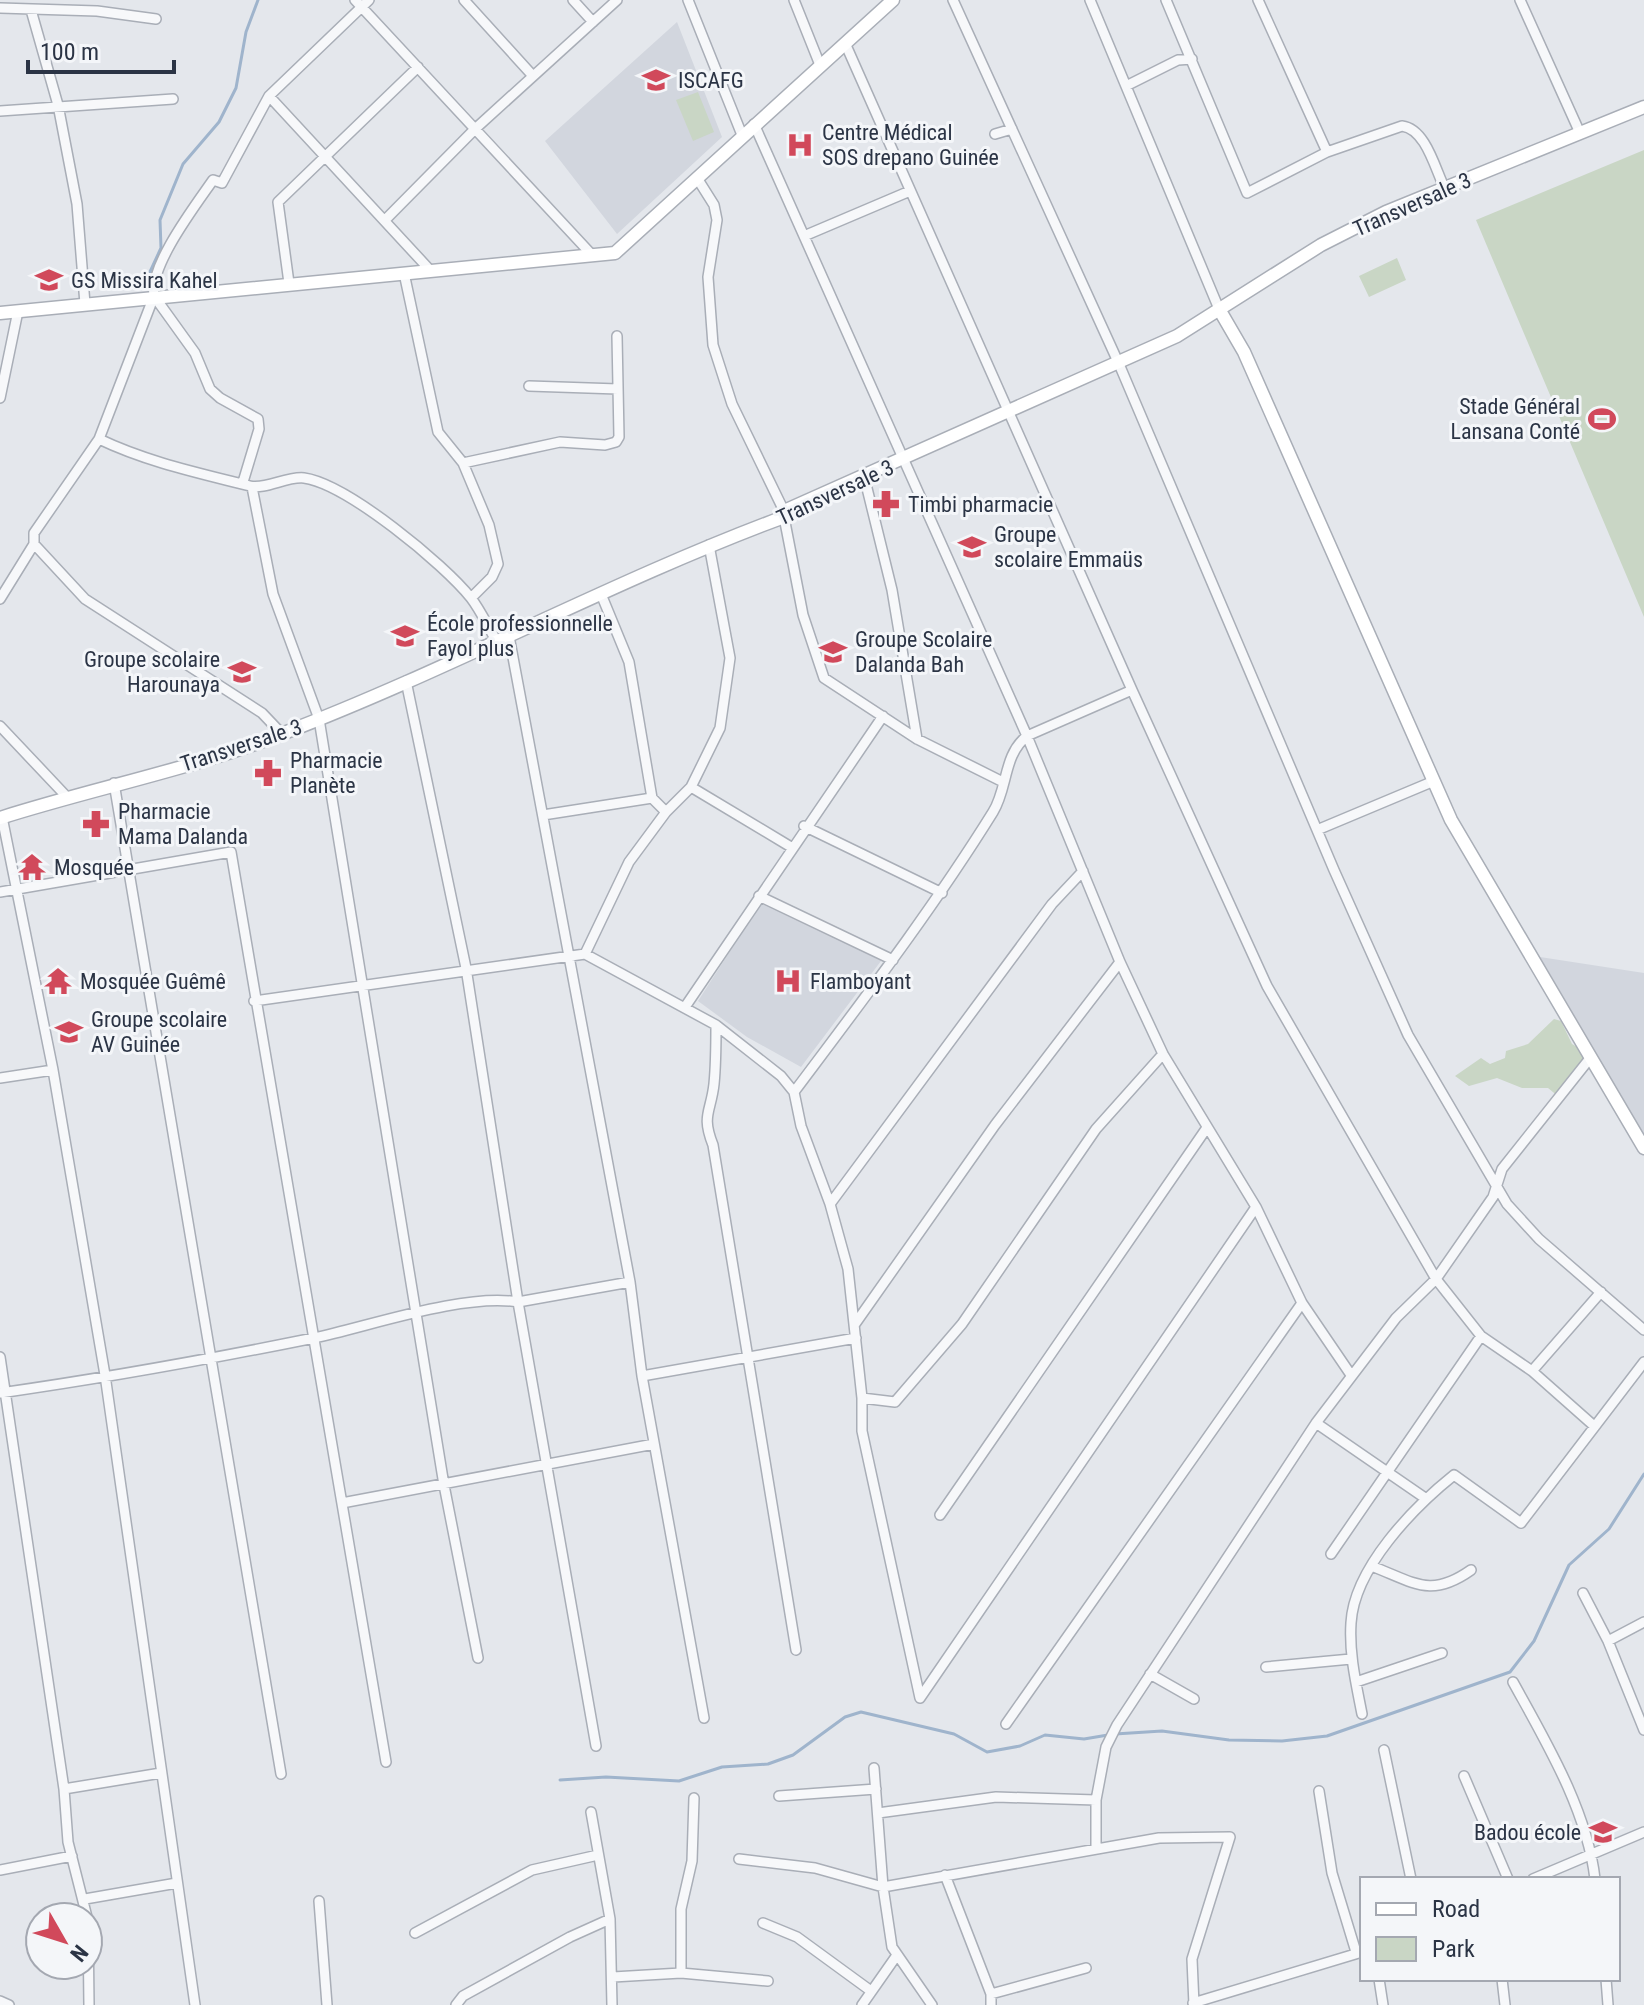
<svg xmlns="http://www.w3.org/2000/svg" width="1644" height="2005" font-family="'Roboto Condensed',sans-serif">
<style>
.built{fill:#d2d6de}
.green{fill:#c9d6c5}
.lines{fill:none;stroke-linecap:round;stroke-linejoin:round}
.stream{stroke:#9fb4cc;stroke-width:3}
.street-casing{stroke:#a9aeb7;stroke-width:12}
.secondary-casing{stroke:#a9aeb7;stroke-width:15}
.street{stroke:#f7f8fa;stroke-width:9}
.secondary{stroke:#fff;stroke-width:12}
.labels{text-anchor:middle;stroke-width:6;stroke-linejoin:round;paint-order:stroke}
.poi-label{font-size:22px;fill:#2b3445;stroke:#f4f6f9;text-anchor:start}
.street-label{font-size:22px;fill:#2b3445;stroke:#f4f6f9}
</style>
<rect width="100%" height="100%" fill="#e4e7ec"/>
<path class="built" d="M677,22L722,137L617,234L545,141Z
M763,900L881,961L801,1067L747,1037L698,1001Z
M1540,957L1644,973V1135Z"/>
<path class="green" d="M698,92L714,132L693,141L676,100Z
M1644,150V617L1476,220Z
M1397,258L1406,280L1369,297L1359,276Z
M1554,1019L1561,1021L1572,1044L1582,1050L1585,1067L1559,1097L1548,1088H1522L1497,1078L1469,1086L1455,1076L1481,1058L1490,1064L1505,1058L1506,1051L1528,1044Z"/>
<g class="lines">
<path class="stream" d="M143,287L161,248L160,220L183,164L219,122L236,88L246,32L258,0
M1115,1734L1162,1731L1229,1740L1282,1741L1327,1736L1510,1672L1534,1641L1569,1565L1609,1529L1644,1474
M560,1780L606,1777L679,1781L722,1767L768,1764L793,1755L845,1717L861,1712L954,1734L987,1752L1020,1746L1045,1735L1084,1739L1108,1735"/>
<g class="street-casing">
<path id="street" d="M355,0L593,256
M464,0L533,76
M573,0L593,22
M688,0L742,135
M794,0L820,65
M953,0L1119,364L1334,870L1408,1035L1507,1204L1539,1239L1644,1330
M1090,0L1219,309
M1166,0L1247,193L1327,152L1402,126C1426,129 1435,169 1445,189
M1258,0L1327,152
M1520,0L1580,133
M0,8L97,11L156,19
M31,10L58,105L77,204L85,304
M845,43L1132,690L1267,986L1436,1279L1481,1336L1532,1371L1593,1425
M1126,86L1178,60L1192,59
M269,96L429,269
M0,111L173,99
M754,124L1027,736L1120,962L1163,1054L1256,1207L1302,1303L1351,1375
M995,134L1012,129
M697,178L714,205L717,220L708,277L713,345L732,404L784,511
M386,219L475,129L617,0
M804,236L910,191
M404,273L438,432L463,463L489,525L498,564L492,577L471,598
M289,283L278,202L418,67
M154,296L195,353L210,389L220,398L258,419L259,429L243,482
M529,386L618,389
M0,398L18,311
M99,439C147,462 199,473 250,486C265,490 287,476 304,478C347,484 444,564 471,598C481,611 488,627 496,640
M463,463L560,442L605,445L616,442L619,437L617,336
M864,476L892,590L917,739
M252,487L273,594L319,719L444,1485L478,1658
M784,517L803,615L824,678L917,739L1003,782
M601,594L629,662L652,798
M0,599L34,544
M509,636L630,1282L642,1376L704,1718
M406,681L466,968L518,1302L596,1746
M0,726L67,797
M282,734L262,713L85,599L34,544V533L99,439L154,296C149,266 195,206 213,180L222,183L269,96L369,0
M114,783L281,1774
M691,787L791,847
M543,815L652,798L666,812
M2,817L53,1070L105,1375L195,2005
M804,826L942,893
M1317,830L1434,781
M0,892L231,852L386,1762
M759,896L893,960
M585,954L629,862L666,812L691,787L720,728L730,658L709,545
M254,1001L585,954L716,1025L781,1076L794,1092L801,1126L830,1204L848,1269L862,1398V1431L920,1698
M685,1007L883,716
M716,1025C716,1045 716,1064 714,1084C711,1112 701,1115 713,1145L796,1650
M0,1078L53,1070
M794,1092C863,1000 932,910 993,812C1008,788 1003,755 1027,736L1132,690
M830,1204L1052,904L1083,871
M855,1324L995,1125L1120,962
M0,1357L64,1789L68,1842L87,1917
M1532,1371L1601,1292
M642,1376L856,1338
M0,1393C105,1378 210,1359 314,1338C370,1326 464,1293 518,1302L630,1282
M862,1398L895,1402L962,1324L1096,1129L1163,1054
M1316,1423L1425,1498
M342,1503L654,1444
M940,1515L1206,1129
M1331,1554L1481,1336
M1371,1566C1414,1582 1430,1599 1471,1570
M1583,1593L1608,1641L1644,1730
M1608,1641L1644,1622
M1266,1667L1351,1659
M1150,1674L1194,1699
M1356,1682L1442,1653
M1513,1682C1546,1742 1587,1810 1595,1879
M920,1698L1256,1207
M1362,1714C1356,1683 1349,1654 1351,1623C1354,1568 1414,1507 1454,1475L1521,1523L1644,1362
M1006,1724L1302,1303
M1384,1750L1411,1879
M874,1768L883,1887L892,1947L932,2005
M1464,1776L1508,1879
M64,1789L161,1773
M1319,1791L1332,1873L1356,1952
M779,1796L876,1789
M1096,1800L1106,1747L1117,1725L1316,1423L1396,1318L1436,1279L1493,1197L1502,1169L1591,1057
M591,1812L610,1919L612,2005
M878,1813L996,1797L1096,1800V1849
M739,1859L815,1868L883,1887L1159,1838L1230,1837L1192,1959L1194,2005
M0,1870L72,1856
M945,1875L991,1994V2005
M1533,1879L1644,1832
M85,1899L177,1883
M319,1901L327,2005
M88,1921L89,2005
M763,1923L797,1937L871,1991
M415,1933L532,1870L598,1855
M681,1973L768,1981
M613,1977L681,1973V1909L692,1861L694,1798
M1379,1979L1383,2005
M1502,1979L1505,2005
M1606,1979L1608,2005
M991,1994L1086,1968
M0,2001L9,2005
M1193,2003L1362,1952
M456,2005L463,1996L570,1937L610,1919
M862,2005L897,1955"/>
</g>
<g class="secondary-casing">
<path id="secondary" d="M1219,309L1244,352L1451,820L1644,1148
M0,313L615,253L893,0
M0,818C94,788 193,769 284,733C454,668 614,580 784,517V511L1177,336L1321,245L1386,212L1644,107"/>
</g>
<use href="#street" class="street"/>
<use href="#secondary" class="secondary"/>
</g>
<defs>
<g id="university-bare" transform="scale(2.16)"><path d="M0-5L7-2L0 1L-7-2ZM-4 1L0 2.5L4 1V4Q0 6-4 4Z" fill="#d1495b" stroke="#f4f6f9" stroke-width="2.5" paint-order="stroke"/></g>
<g id="hospital-bare" transform="scale(2.16)"><path d="M-5-5h3v3.5h4V-5h3V5h-3V1.5h-4V5h-3Z" fill="#d1495b" stroke="#f4f6f9" stroke-width="2.5" paint-order="stroke"/></g>
<g id="school-bare" transform="scale(2.16)"><path d="M0-5L7-2L0 1L-7-2ZM-4 1L0 2.5L4 1V4Q0 6-4 4Z" fill="#d1495b" stroke="#f4f6f9" stroke-width="2.5" paint-order="stroke"/></g>
<g id="stadium-bare" transform="scale(2.16)"><path d="M0-5a6.5 5 0 1 0 0 10a6.5 5 0 1 0 0-10ZM-3.5-1.8h7v3.6h-7Z" fill="#d1495b" stroke="#f4f6f9" stroke-width="2.5" paint-order="stroke"/></g>
<g id="pharmacy-bare" transform="scale(2.16)"><path d="M-2-6h4v4h4v4h-4v4h-4v-4h-4v-4h4Z" fill="#d1495b" stroke="#f4f6f9" stroke-width="2.5" paint-order="stroke"/></g>
<g id="temple-bare" transform="scale(2.16)"><path d="M0-6L5-2H3V0L6.5 2.5H4V6H1.5V3h-3V6H-4V2.5H-6.5L-3 0V-2H-5Z" fill="#d1495b" stroke="#f4f6f9" stroke-width="2.5" paint-order="stroke"/></g>
</defs>
<g fill-rule="evenodd">
<use href="#university-bare" x="656" y="80"/>
<use href="#hospital-bare" x="800" y="145"/>
<use href="#school-bare" x="49" y="280"/>
<use href="#stadium-bare" x="1602" y="419"/>
<use href="#pharmacy-bare" x="886" y="504"/>
<use href="#school-bare" x="972" y="547"/>
<use href="#university-bare" x="405" y="636"/>
<use href="#school-bare" x="833" y="652"/>
<use href="#school-bare" x="242" y="672"/>
<use href="#pharmacy-bare" x="268" y="773"/>
<use href="#pharmacy-bare" x="96" y="824"/>
<use href="#temple-bare" x="32" y="867"/>
<use href="#temple-bare" x="58" y="981"/>
<use href="#hospital-bare" x="788" y="981"/>
<use href="#school-bare" x="69" y="1032"/>
<use href="#school-bare" x="1603" y="1832"/>
</g>
<g class="labels">
<g class="poi-label">
<text x="678" y="88">ISCAFG</text>
<text x="822" y="140">Centre Médical<tspan x="822" dy="25">SOS drepano Guinée</tspan></text>
<text x="71" y="288">GS Missira Kahel</text>
<text x="1580" y="414" text-anchor="end">Stade Général<tspan x="1580" dy="25">Lansana Conté</tspan></text>
<text x="908" y="512">Timbi pharmacie</text>
<text x="994" y="542">Groupe<tspan x="994" dy="25">scolaire Emmaüs</tspan></text>
<text x="427" y="631">École professionnelle<tspan x="427" dy="25">Fayol plus</tspan></text>
<text x="855" y="647">Groupe Scolaire<tspan x="855" dy="25">Dalanda Bah</tspan></text>
<text x="220" y="667" text-anchor="end">Groupe scolaire<tspan x="220" dy="25">Harounaya</tspan></text>
<text x="290" y="768">Pharmacie<tspan x="290" dy="25">Planète</tspan></text>
<text x="118" y="819">Pharmacie<tspan x="118" dy="25">Mama Dalanda</tspan></text>
<text x="54" y="875">Mosquée</text>
<text x="80" y="989">Mosquée Guêmê</text>
<text x="810" y="989">Flamboyant</text>
<text x="91" y="1027">Groupe scolaire<tspan x="91" dy="25">AV Guinée</tspan></text>
<text x="1581" y="1840" text-anchor="end">Badou école</text>
</g>
<g class="street-label">
<text transform="translate(1412 204) rotate(-24)" y="8">Transversale 3</text>
<text transform="translate(835 492) rotate(-25)" y="8">Transversale 3</text>
<text transform="translate(241 745) rotate(-18)" y="8">Transversale 3</text>
</g>
</g>
<rect x="1360" y="1877" width="260" height="104" fill="#f4f6f9" stroke="#a4a8b1" stroke-width="2"/>
<rect x="1376" y="1903" width="40" height="12" fill="#ffffff" stroke="#a4a8b1" stroke-width="2"/>
<text x="1432" y="1917" font-size="24" fill="#2b3445">Road</text>
<rect x="1376" y="1937" width="40" height="24" fill="#c9d6c5" stroke="#a4a8b1" stroke-width="2"/>
<text x="1432" y="1957" font-size="24" fill="#2b3445">Park</text>
<g transform="translate(64 1941) rotate(129)"><circle r="38" fill="#f4f6f9" stroke="#a4a8b1" stroke-width="2"/>
<path d="M0-6L14 30L0 20L-14 30Z" fill="#d1495b"/>
<text y="-12" font-size="22" font-weight="bold" text-anchor="middle" fill="#2b3445">N</text>
</g>
<path d="M28 60v12h146v-12" fill="none" stroke="#2b3445" stroke-width="4"/>
<text x="40" y="60" font-size="24" fill="#2b3445" stroke="#f4f6f9" stroke-width="6" paint-order="stroke">100 m</text>
</svg>
